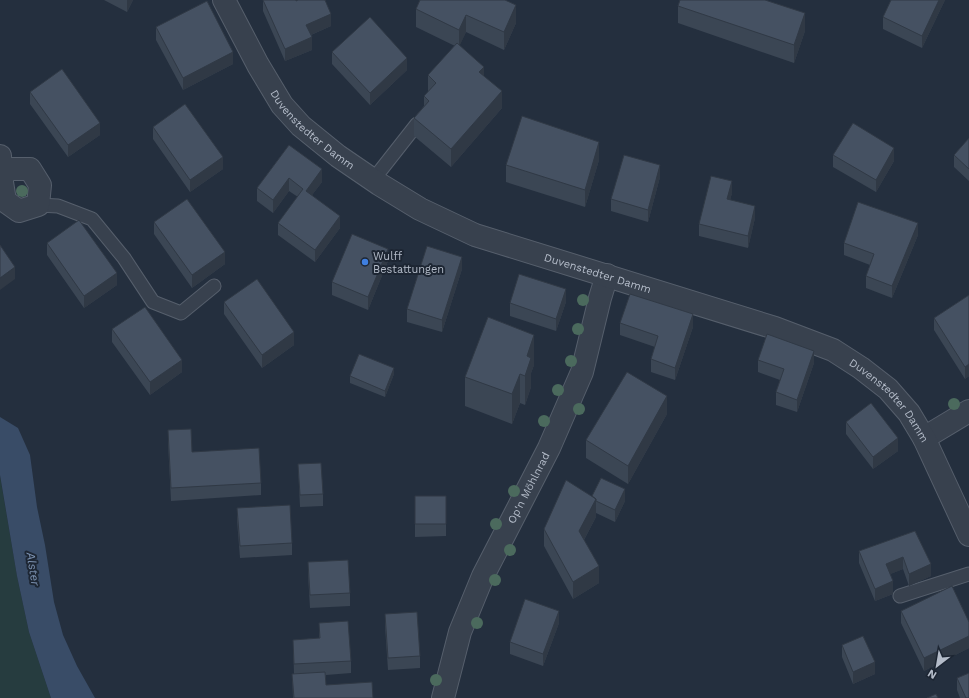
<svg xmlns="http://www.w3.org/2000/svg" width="969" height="698" font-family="'Work Sans',sans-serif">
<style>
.green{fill:#263c3f}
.water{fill:#394c67}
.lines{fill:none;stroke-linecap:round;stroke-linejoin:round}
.service-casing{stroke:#565f6c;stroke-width:15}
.minor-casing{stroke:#565f6c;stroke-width:24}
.tertiary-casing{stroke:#565f6c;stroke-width:24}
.service{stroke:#38414e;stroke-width:13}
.minor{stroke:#38414e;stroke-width:22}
.tertiary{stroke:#38414e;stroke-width:22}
.tree{fill:#4b6a5d}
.wall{fill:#3b4654}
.shaded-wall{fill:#303945}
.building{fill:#455162;stroke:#303945}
.shop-dot{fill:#3f7fe0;stroke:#1d2633;stroke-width:1.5}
.labels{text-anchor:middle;stroke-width:4;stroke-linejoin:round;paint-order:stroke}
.street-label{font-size:11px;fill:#b4bcc9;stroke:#1d2633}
.poi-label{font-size:11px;fill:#b4bcc9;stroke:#1d2633;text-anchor:start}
.water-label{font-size:12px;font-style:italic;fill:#7c92b1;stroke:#1d2633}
</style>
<rect width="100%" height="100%" fill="#242f3e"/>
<path class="green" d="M0,476L17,576L29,632L51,698H0Z"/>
<path class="water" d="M0,417L18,428L30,455L37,507L45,545L54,602L63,635L77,666L95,698H51L29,632L17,576L0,475Z"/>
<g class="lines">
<g class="service-casing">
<path id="service" d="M373,180L417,124
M38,205L58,206L92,219L124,258L153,302L181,313L214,286
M900,596L969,574"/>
</g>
<g class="minor-casing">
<g id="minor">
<path d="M0,156L1,176L5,201L19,211L38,205L40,185L30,169H10L1,176"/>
<path d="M924,438L969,411"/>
<path id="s1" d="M443,698L460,632L483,576L549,448L582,372L600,298L607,275"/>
</g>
</g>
<g class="tertiary-casing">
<g id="tertiary">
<path id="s2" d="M224,0L258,65L282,105L301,126L338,156L379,184L420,209L475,235L775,328L833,350L861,368L888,389L909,413L924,438L969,535"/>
</g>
</g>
<use href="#service" class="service"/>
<use href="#minor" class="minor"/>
<use href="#tertiary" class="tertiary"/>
</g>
<g class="tree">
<circle cx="22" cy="191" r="6"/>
<circle cx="583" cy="300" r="6"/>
<circle cx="578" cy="329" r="6"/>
<circle cx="571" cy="361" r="6"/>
<circle cx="558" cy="390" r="6"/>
<circle cx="954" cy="404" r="6"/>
<circle cx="579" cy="409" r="6"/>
<circle cx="544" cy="421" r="6"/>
<circle cx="514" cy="491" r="6"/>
<circle cx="496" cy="524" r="6"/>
<circle cx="510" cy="550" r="6"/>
<circle cx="495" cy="580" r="6"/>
<circle cx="477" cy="623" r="6"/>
<circle cx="436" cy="680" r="6"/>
</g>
<path class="wall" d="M104,0H133L127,12Z
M263,0H296L331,26L311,35L312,50L285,61L263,11Z
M420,0L516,23L504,50L466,32L459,46L484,76L502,108L451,167L414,136V118L424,106V96L428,92V75L455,46L416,27V9Z
M945,0L922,48L883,29V17Z
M678,6L805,31L794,63L678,23Z
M156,27L233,64L183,90L156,40Z
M332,52L407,70L370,105L332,64Z
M30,92L100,135L68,157L30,104Z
M153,127L223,169L190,192L153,139Z
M969,138V181L954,167V155Z
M289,145L322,182L312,195L340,228L315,262L278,235V223L298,197L289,191L273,213L257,201V188Z
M833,155L894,161L876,192L833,167Z
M599,160L585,207L506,182V165Z
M660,177L648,222L611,211V199Z
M732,193L730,200L755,218L748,248L699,236V224Z
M154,222L225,264L192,288L154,234Z
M918,235L892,298L866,288V276L870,265L844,255V243Z
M47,243L117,285L84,308L47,255Z
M388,261L368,310L332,295V282Z
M462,269L442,332L407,322V309Z
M969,295V376L965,379L934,330V318Z
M224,302L294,345L262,368L224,314Z
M566,302L556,331L510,316V303Z
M620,323L693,327L675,380L651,372V359L655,347L620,335Z
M112,329L182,372L150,395L112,342Z
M758,360L814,363L797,412L776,405V392L780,380L758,372Z
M534,365L531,373V387L525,405L520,403L512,424L465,406V377Z
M394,374L385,397L350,383V376Z
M667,414L628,484L586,458V440Z
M846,422L898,451L873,469L846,434Z
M168,430L192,452L261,483V495L171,501L168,442Z
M298,464L323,494V506L300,507Z
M415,496H446V536L415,537Z
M592,496L625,501L615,522L596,513V517L584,540L599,583L573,599L544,546V529Z
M237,508L292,543V555L240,558L237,520Z
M915,531L931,576L909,586L903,569L890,574L893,594L875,601L859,563V551Z
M308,562L350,593V606L310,608L308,574Z
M901,611L969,622V648L924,671L901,623Z
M385,614L420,656V668L388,670L385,626Z
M319,623L351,661V673L326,675V685L373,698H293L292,674H294L293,640L319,638Z
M559,623L543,666L510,654V642Z
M842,645L875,674L853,684L842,657Z
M957,678L969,698H960L957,690Z"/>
<path class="shaded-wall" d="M127,0H133L127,12Z
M939,0H945L922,48V36Z
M516,5V23L504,50V32Z
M805,13V31L794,63V45Z
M331,14V26L306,37V25Z
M466,15V32L459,47V30Z
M312,37V50L285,61V49Z
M233,52V64L183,90V78Z
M407,58V70L370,105V93Z
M484,67V84L479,72Z
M502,91V108L451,167V149Z
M100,123V135L68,157V145Z
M599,142V160L585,207V190Z
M894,148V161L876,192V180Z
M223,157V169L190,192V180Z
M660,165V177L648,222V210Z
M322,169V182L306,203V191Z
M289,178V191L273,213V200Z
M732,181V193L727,212V199Z
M755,206V218L748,248V236Z
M340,216V228L315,262V250Z
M918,223V235L892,298V286Z
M388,249V261L368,310V297Z
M225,252V264L192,288V275Z
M462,257V269L442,332V320Z
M15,267V279L0,290V278Z
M117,273V285L84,308V296Z
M566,289V302L556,331V319Z
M693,314V327L675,380V368Z
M294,332V345L262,368V355Z
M534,335V365L531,373V387L525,405V376L527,356Z
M814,351V363L797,412V400Z
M182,360V372L150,395V382Z
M969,364V376L965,379V367Z
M394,368V374L385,397V391Z
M520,374V403L512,424V394Z
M667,396V414L628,484V466Z
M898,438V451L873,469V457Z
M625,489V501L615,522V510Z
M596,499V517L579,549V531Z
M903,557V569L886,576V564Z
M931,564V576L909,586V574Z
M599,566V583L573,599V582Z
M893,581V594L875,601V589Z
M559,611V623L543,666V654Z
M969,636V648L924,671V658Z
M875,662V674L853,684V672Z"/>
<path class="building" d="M263,0H296V1L298,0H325L331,14L306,25L312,37L285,49Z
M420,0H505L516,5L504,32L466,15L459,30L416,9Z
M680,0H765L805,13L794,45L678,6Z
M891,0H939L922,36L883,17Z
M207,1L233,52L183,78L156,27Z
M370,17L407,58L370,93L332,52Z
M457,43L484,67L479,72L502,91L451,149L414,118L429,101L424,96L436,83L428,75Z
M62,69L100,123L68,145L30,92Z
M185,104L223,157L190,180L153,127Z
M522,116L599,142L585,190L506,165Z
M853,123L894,148L876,180L833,155Z
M969,138V169L954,155Z
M289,145L322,169L306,191L340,216L315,250L278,223L303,189L289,178L273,200L257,188Z
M624,155L660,165L648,210L611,199Z
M711,176L732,181L727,199L755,206L748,236L699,224Z
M187,199L225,252L192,275L154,222Z
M858,202L918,223L892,286L866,276L874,254L844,243Z
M79,220L117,273L84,296L47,243Z
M352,234L388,249L368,297L332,282Z
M0,245L15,267L0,278Z
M427,246L462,257L442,320L407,309Z
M519,274L566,289L556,319L510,303Z
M257,279L294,332L262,355L224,302Z
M630,294L693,314L675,368L651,359L658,336L620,323Z
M969,295V364L965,367L934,318Z
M145,307L182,360L150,382L112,329Z
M488,317L534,335L527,356L531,358L525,376L520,374L512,394L465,377Z
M767,334L814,351L797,400L776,392L784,369L758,360Z
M359,354L394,368L385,391L350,376Z
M627,372L667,396L628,466L586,440Z
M871,403L898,438L873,457L846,422Z
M191,429L192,452L259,448L261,483L171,488L168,430Z
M321,463L323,494L300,495L298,464Z
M601,478L625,489L615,510L596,501V499L592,496Z
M566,480L596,499L579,531L599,566L573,582L544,529Z
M415,496H446V524H415Z
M290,505L292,543L240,546L237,508Z
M915,531L931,564L909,574L903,557L886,564L893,581L875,589L859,551Z
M348,560L350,593L310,595L308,562Z
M952,586L969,622V636L924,658L901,611Z
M525,599L559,611L543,654L510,642Z
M417,612L420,656L388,658L385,614Z
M348,621L351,661L294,664L293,640L320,638L319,623Z
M863,636L875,662L853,672L842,645Z
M325,672L326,685L372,682L373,698H294L292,674Z
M969,673V698H966L957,678Z
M936,694L938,698H927Z"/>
<circle class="shop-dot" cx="365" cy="262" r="4"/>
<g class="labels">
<g class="street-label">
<text dy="4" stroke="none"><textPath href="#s2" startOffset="159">Duvenstedter Damm</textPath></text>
<text dy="4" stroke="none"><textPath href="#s2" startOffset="483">Duvenstedter Damm</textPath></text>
<text dy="4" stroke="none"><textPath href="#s2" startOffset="807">Duvenstedter Damm</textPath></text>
<text dy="4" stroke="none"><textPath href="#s1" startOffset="228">Op'n Möhlnrad</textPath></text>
</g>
<g class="poi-label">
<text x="373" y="260">Wulff<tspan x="373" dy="13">Bestattungen</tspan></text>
</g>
<g class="water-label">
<text transform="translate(33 569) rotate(81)" y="4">Alster</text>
</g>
</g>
<g transform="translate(937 666) rotate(211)" stroke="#1d2633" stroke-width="3" paint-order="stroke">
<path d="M0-3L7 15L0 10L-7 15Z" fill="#b4bcc9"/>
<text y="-6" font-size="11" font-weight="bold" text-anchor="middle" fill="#b4bcc9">N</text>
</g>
</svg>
